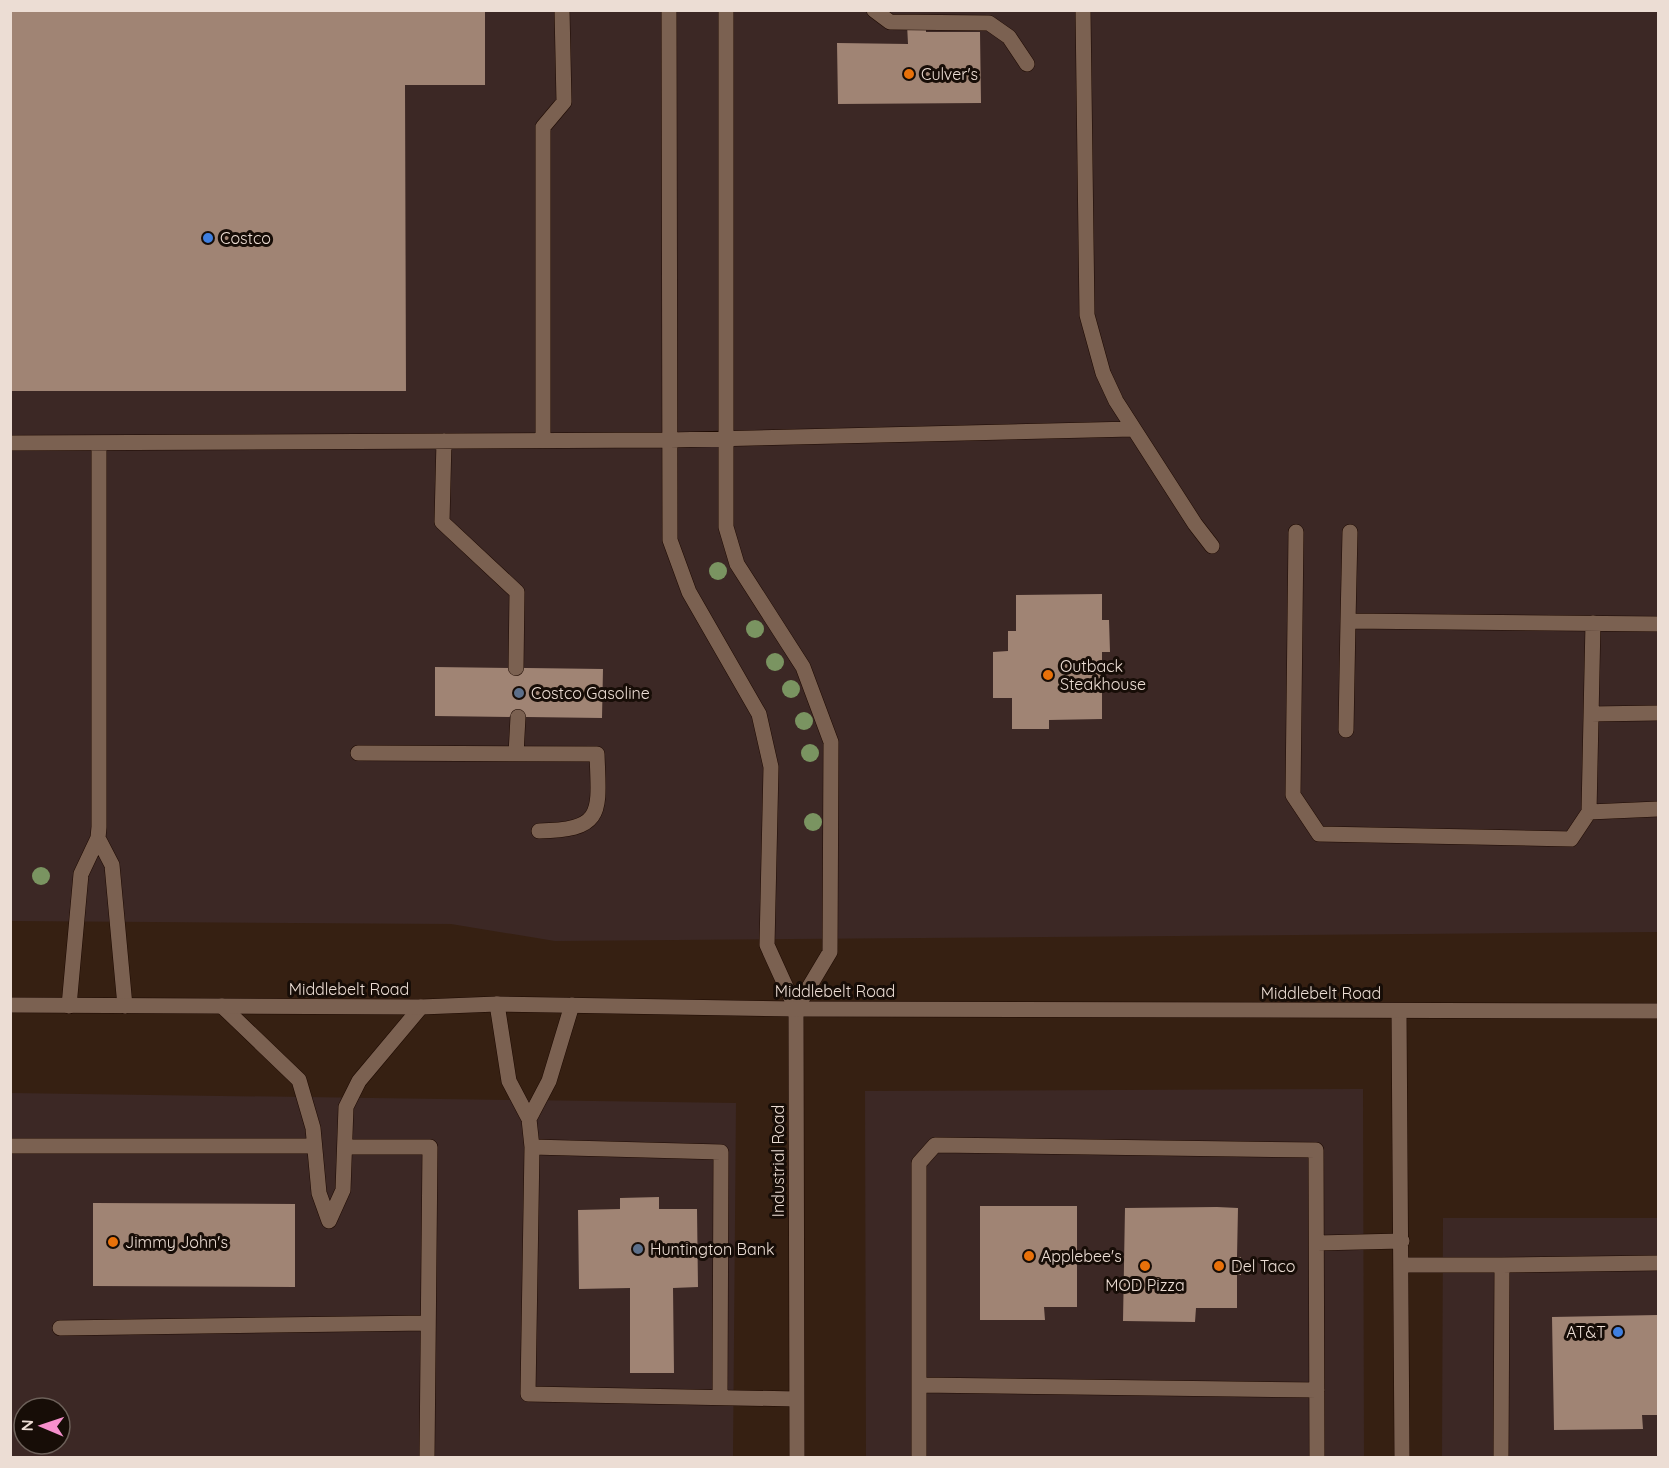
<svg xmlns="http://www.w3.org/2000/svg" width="1669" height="1468" font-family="Quicksand,sans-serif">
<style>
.commercial{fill:#3c2825;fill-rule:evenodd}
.building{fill:#a08474}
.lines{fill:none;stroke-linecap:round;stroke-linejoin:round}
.service-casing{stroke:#1d0900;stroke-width:16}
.minor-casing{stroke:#1d0900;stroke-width:16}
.secondary-casing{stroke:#1d0900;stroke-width:16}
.service{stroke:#7b6151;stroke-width:15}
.minor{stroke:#7b6151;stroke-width:15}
.secondary{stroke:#7b6151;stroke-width:15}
.tree{fill:#7a9461}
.food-dot{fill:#e8710a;stroke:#170d07;stroke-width:2}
.shop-dot{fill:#3f7fe0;stroke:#170d07;stroke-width:2}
.service-dot{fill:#5c6f8a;stroke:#170d07;stroke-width:2}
.labels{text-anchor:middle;stroke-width:6;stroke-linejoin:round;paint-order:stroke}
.poi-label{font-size:16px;fill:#ecddd4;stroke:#170d07;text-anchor:start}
.street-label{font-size:16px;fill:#ecddd4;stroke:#170d07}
</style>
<rect width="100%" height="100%" fill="#362012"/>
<path class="commercial" d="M10,11H1658V932L555,941L451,924L11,921Z
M1363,1089L1364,1457H866L865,1091Z
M11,1093L736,1103L733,1457L11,1458ZM24,1408H60V1444H24Z
M1443,1218H1658V1457L1442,1458Z"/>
<path class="building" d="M10,10H485V85H405L406,391H10Z
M926,23V32H980L981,103L838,104L837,43L908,44L907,24Z
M1102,594V620H1109L1110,652H1102V719L1049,720V729H1012V698H993V652L1008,651V631H1016V595Z
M435,667L603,669L602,718L435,716Z
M659,1197V1209H697L698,1287L673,1288L674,1373H630V1288L579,1289L578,1210L620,1209V1198Z
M93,1203L295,1204V1287L93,1286Z
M980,1206H1077V1307H1044L1045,1320H980Z
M1217,1207L1238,1208L1237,1257H1241V1275H1237V1308H1196L1195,1322L1123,1321L1125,1208Z
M1658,1315V1415H1642L1643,1429L1554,1430L1552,1317Z"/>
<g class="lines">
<g class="service-casing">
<path id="service" d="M669,10L670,540L689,592L759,714L771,767L767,945L796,1009
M726,10V527L737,564L803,667L831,742L830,952L796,1009
M874,10L890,22L989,23L1009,37L1027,64
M1083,10L1087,315L1103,373L1116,401L1195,524L1212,546
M543,440V127L564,102L562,10
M444,441L442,522L517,592L516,668
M10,443L670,440L1133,429
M1296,532L1293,795L1319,834L1571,839L1589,812L1593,623
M1350,532L1348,621L1658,624
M1591,714L1658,713
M1346,730L1348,621
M358,753L597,754C599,812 605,830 539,831
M516,754L518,717
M1589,812L1658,809
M98,838L112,865L125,1006
M497,1004L509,1081L529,1119L549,1081L572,1005
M69,1006L81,874L98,838L99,827V443
M222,1006L299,1080L313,1128L319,1193L329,1221L343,1190L346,1107L359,1081L421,1007
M1399,1011L1402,1458
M529,1119L532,1147L528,1394L796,1399
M10,1146H314
M345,1147H430L427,1458
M532,1147L721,1152L720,1397
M1317,1243L1402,1241
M1401,1265H1502L1501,1458
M1502,1265L1658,1263
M60,1328L428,1323
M919,1385L1317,1390
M919,1458V1163L935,1145L1316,1150L1317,1458"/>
</g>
<g class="minor-casing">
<path id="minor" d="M796,1009L797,1458"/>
</g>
<g class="secondary-casing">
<path id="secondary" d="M10,1005L421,1007L497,1004L796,1009L1658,1011"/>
</g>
<use href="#service" class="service"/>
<use href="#minor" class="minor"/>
<use href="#secondary" class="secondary"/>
</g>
<g class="tree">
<circle cx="718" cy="571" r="9"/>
<circle cx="755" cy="629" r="9"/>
<circle cx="775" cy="662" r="9"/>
<circle cx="791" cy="689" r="9"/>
<circle cx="804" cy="721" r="9"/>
<circle cx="810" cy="753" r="9"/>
<circle cx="813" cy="822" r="9"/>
<circle cx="41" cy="876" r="9"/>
</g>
<g class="food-dot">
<circle cx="909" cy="74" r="6"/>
<circle cx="1048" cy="675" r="6"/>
<circle cx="113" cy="1242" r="6"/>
<circle cx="1029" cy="1256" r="6"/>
<circle cx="1145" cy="1266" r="6"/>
<circle cx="1219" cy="1266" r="6"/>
</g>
<g class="shop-dot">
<circle cx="208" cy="238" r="6"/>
<circle cx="1618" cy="1332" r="6"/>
</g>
<g class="service-dot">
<circle cx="519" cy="693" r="6"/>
<circle cx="638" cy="1249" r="6"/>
</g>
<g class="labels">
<g class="poi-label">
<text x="921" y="80">Culver's</text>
<text x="220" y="244">Costco</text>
<text x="1060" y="672">Outback<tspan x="1060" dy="18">Steakhouse</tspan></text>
<text x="531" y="699">Costco Gasoline</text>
<text x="125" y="1248">Jimmy John's</text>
<text x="650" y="1255">Huntington Bank</text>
<text x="1041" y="1262">Applebee's</text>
<text x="1231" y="1272">Del Taco</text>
<text x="1145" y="1291" text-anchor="middle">MOD Pizza</text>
<text x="1606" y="1338" text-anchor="end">AT&amp;T</text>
</g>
<g class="street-label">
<text x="349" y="995">Middlebelt Road</text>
<text x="835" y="997">Middlebelt Road</text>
<text x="1321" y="999">Middlebelt Road</text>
<text transform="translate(778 1161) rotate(-90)" y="6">Industrial Road</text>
</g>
</g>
<rect width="1669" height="1468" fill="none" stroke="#ecddd4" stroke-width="24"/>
<g transform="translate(42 1426) rotate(272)"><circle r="28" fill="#170d07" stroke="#6c6059" stroke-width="1.5"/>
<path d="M0-4.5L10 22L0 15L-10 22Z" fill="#f790cd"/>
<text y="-9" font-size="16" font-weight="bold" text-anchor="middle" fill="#ecddd4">N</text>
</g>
</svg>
